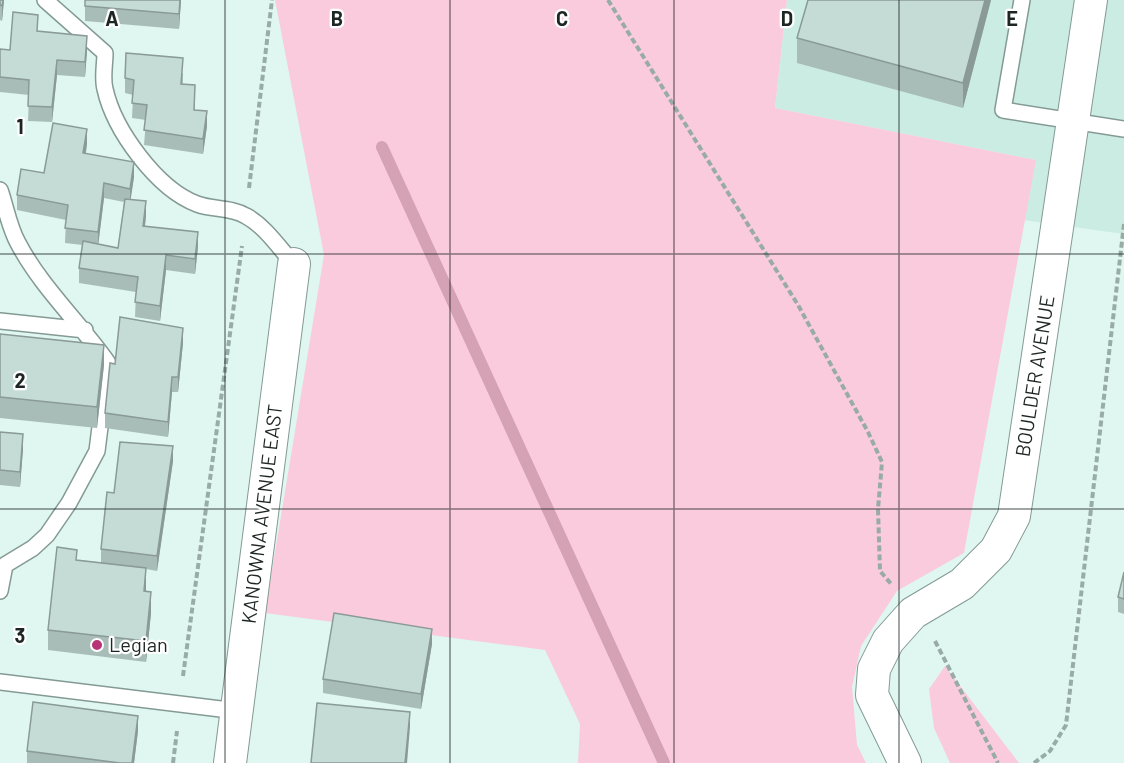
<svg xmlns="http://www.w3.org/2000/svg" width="1124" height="763" font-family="Barlow,sans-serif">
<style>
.built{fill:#cbece3}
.green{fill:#facbdd}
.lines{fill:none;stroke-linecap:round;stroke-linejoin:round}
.stream{stroke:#d4a1b5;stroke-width:12}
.service-casing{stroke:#849a94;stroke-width:18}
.minor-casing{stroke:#849a94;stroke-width:34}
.path{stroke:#99aba6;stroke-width:4;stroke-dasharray:6 3;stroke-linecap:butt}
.service{stroke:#fff;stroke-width:15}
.minor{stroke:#fff;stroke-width:32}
.wall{fill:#a9bdb8;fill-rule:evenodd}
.shaded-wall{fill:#8a9a96}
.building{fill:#c5dcd6;stroke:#8a9a96;stroke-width:1.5}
.grid{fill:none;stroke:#1e2624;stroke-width:1.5;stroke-opacity:0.55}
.poi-dot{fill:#b73277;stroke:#fff;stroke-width:2}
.labels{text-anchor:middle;stroke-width:4.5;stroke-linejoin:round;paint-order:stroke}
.street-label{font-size:20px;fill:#1e2624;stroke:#fff}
.poi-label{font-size:20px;fill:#1e2624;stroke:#fff;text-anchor:start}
.grid-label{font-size:20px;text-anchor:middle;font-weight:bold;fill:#1e2624;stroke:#fff;stroke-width:4.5;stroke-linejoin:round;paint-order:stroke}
</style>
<rect width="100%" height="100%" fill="#dff7f0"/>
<path class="built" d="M787,0H1124V234L1023,220L1036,160L775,108Z"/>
<path class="green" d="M275,0H787L775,108L1036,160L964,553L897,591L861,646L852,687L857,745L866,763H578L580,724L545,650L265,613L324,255Z
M945,666L1019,763H950L934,728L929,689Z"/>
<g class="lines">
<path class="stream" d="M382,147L664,763"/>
<g class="service-casing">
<path id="service" d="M45,0L105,53C105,64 102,78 105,89C114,130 157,189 197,204C213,210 231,207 246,216C265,226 280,249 294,264
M1022,0L1003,110L1124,129
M0,190C6,207 9,227 18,243C41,287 80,323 108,363L97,451L69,503L47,535L33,548L5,565L0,591
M0,321L85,330
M0,682L237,711"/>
</g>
<g class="minor-casing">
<path id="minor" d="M230,763L294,264
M905,763L872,695L874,669L888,641L913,613L962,584L996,550L1014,516L1091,0"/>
</g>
<path class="path" d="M608,0L798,305L868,432L882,462L878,509L880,571L892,585
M249,188L272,0
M935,641L998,763
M183,676L242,246
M173,763L177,731
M1034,763L1050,751L1066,725L1124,224"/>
<use href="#service" class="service"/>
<use href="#minor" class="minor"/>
</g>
<path class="wall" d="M0,0H4L2,21L0,20Z
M85,0H181L179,29L85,21Z
M808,0H991L963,108L797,63V38Z
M38,31L87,51L85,77L57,75L52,122L28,121L29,95L0,92V49L10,50Z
M183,73V84L195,100V110L207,126L203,154L144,145L146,120L132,118L133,95L125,93V78Z
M87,144L86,153L134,177L130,200L146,216L145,226L198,247L195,274L166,270L160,321L135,317L136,292L79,283V268L83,245L65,243L66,220L17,210V195L44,173ZM104,198L124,202L118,248L98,244Z
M0,334L104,365L97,428L0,418Z
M183,343L178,392H172L168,437L105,428V413L115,364Z
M0,432L23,449L20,487L0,485Z
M173,461L157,571L146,569V591L151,613L146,662L48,650V630L77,560L101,563V549L114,493Z
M1124,572V614L1118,612V597Z
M432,644L421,709L323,693V679Z
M138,731L134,763H27V751Z"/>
<path class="shaded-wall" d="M3,0H4L2,21V6Z
M180,0H181L179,29V14Z
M985,0H991L963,108V83Z
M87,36V51L85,77V62Z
M57,60V75L52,122V107Z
M207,111V126L203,154V139Z
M87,129V144L83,168V153Z
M134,162V177L130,204V189Z
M104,183V198L98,247V232Z
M146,201V216L143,241V226Z
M198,232V247L195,274V259Z
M166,255V270L160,321V306Z
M183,328V343L178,392V377Z
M104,345V365L97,428V407Z
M172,377V392L168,437V422Z
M23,434V449L20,487V472Z
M173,446V461L157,571V556Z
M146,568V589L144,612V591Z
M151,592V613L146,662V641Z
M432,629V644L421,709V694Z
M410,712V727L407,763H405Z
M138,716V731L134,763H132Z"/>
<path class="building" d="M0,0H3L2,6L0,5Z
M85,0H180L179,14L85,6Z
M808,0H985L963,83L797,38Z
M13,12L38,15L37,31L87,36L85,62L57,60L52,107L28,106L29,80L0,77V49L10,50Z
M126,53L183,58L181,84L195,85L194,110L207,111L203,139L144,130L147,105L132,103L134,80L125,78Z
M53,123L87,129L83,153L134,162L130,189L104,183L98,232L65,228L68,205L17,195L21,169L44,173Z
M125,199L146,201L143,226L198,232L195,259L166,255L160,306L135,302L138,277L79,268L83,241L118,248Z
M120,317L183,328L178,377H172L168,422L105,413L110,363L115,364Z
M0,334L104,345L97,407L0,397Z
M0,432L23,434L20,472L0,470Z
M120,442L173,446L157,556L101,549L107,492L114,493Z
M57,547L77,550L76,560L146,568L144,591L151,592L146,641L48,630Z
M1124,572V599L1118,597Z
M334,613L432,629L421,694L323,679Z
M33,702L138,716L132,763H120L27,751Z
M317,703L410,712L405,763H311Z"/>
<path class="grid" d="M225,0V763M450,0V763M674,0V763M899,0V763M0,254H1124M0,509H1124"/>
<circle class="poi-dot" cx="97" cy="645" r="6"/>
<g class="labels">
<g class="street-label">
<text transform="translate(1035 376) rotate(-81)" y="7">BOULDER AVENUE</text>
<text transform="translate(262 514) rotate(-83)" y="7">KANOWNA AVENUE EAST</text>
</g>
<g class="poi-label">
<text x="109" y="652">Legian</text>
</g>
</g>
<g class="grid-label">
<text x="112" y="26">A</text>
<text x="337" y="26">B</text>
<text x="562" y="26">C</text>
<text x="787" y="26">D</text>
<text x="1012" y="26">E</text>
<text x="20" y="134">1</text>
<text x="20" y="388">2</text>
<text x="20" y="643">3</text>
</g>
</svg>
